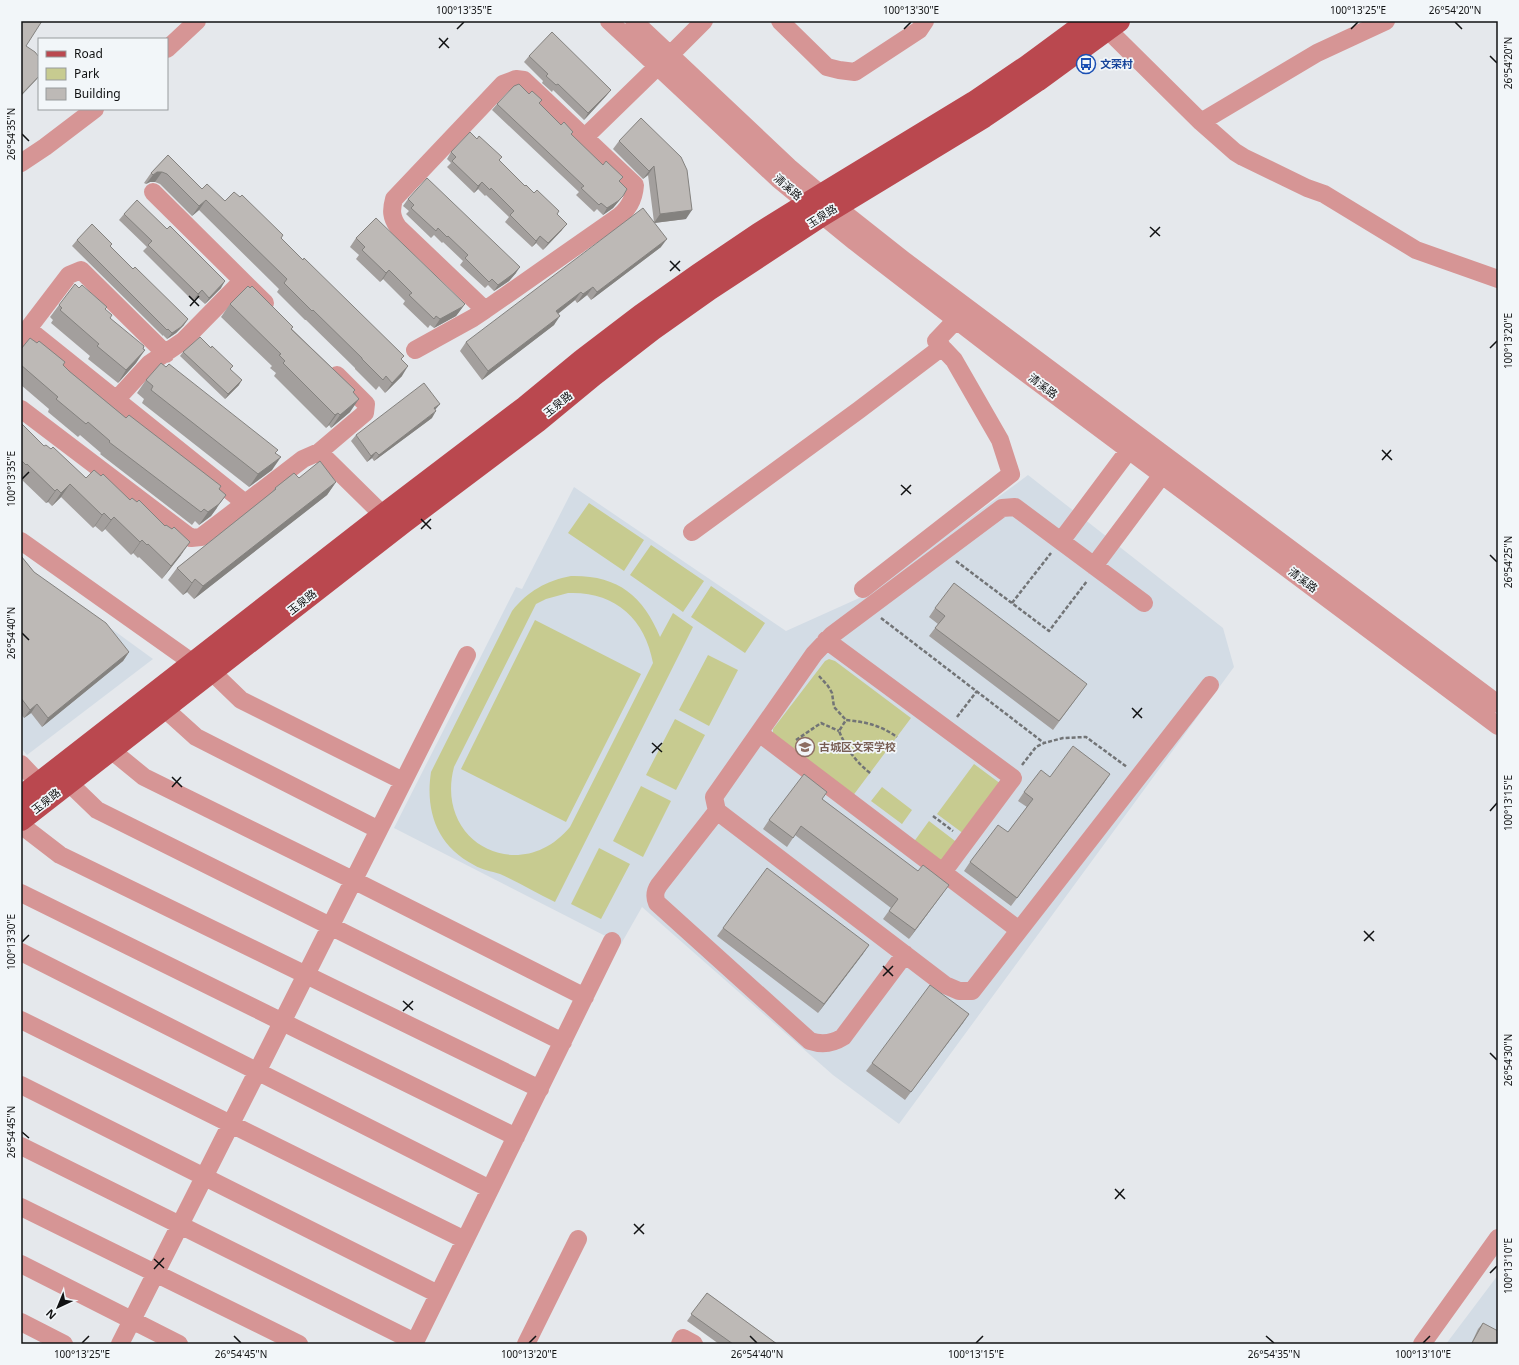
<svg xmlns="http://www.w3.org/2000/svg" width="1519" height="1365" font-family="'Noto Sans','Noto Sans SC',sans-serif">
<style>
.built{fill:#d3dce5}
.green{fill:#c7cb90;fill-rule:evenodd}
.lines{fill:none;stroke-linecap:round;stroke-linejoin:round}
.path{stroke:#727476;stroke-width:2.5;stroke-dasharray:4 2;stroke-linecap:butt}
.minor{stroke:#d69595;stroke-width:18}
.major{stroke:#ba484f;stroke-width:22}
.wall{fill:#a39f9d}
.shaded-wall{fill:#84827f}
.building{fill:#bdb9b6;stroke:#84827f}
.ticks{fill:none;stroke:#111213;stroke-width:1.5}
.labels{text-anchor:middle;stroke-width:3.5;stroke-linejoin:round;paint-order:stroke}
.transit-label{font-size:11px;font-weight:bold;fill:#164399;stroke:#f2f6f9;text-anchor:start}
.street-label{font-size:11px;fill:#111213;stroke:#f2f6f9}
.education-label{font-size:11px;font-weight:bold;fill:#785e54;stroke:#f2f6f9;text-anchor:start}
.neatline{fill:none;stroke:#111213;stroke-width:1.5}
.ticks-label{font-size:10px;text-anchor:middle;fill:#111213}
</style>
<rect width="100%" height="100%" fill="#e5e8ec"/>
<path class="built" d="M1028,475L1223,628L1234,667L899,1124L833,1075L642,907L621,944L394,828L516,587L522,589L574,487L786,631L866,595Z
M21,563L153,659L27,755L21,748Z
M1498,1275V1344H1446Z"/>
<path class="green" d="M589,503L644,540L624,571L568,533Z
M651,545L704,581L683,612L630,575Z
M571,576C617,575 643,595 660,637L673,613L693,627L555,902C536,893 518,882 500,874C491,871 482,870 474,865C437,846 425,811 431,772L512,611C528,591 546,581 571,576ZM568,593C614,591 645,618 653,663L570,827C520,887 434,843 454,767L536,604L546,599Z
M711,586L765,623L745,653L691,617Z
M535,620L641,674L566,822L461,769Z
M708,655L738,670L709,726L679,710Z
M829,659L835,661L911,718L852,797L773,735V729L825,661Z
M675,719L705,735L676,790L646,775Z
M974,764L1001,784L964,834L937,814Z
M641,786L671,801L643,857L613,841Z
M882,787L912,810L902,824L871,801Z
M929,821L959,844L943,865L913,843Z
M599,848L630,864L601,919L571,904Z"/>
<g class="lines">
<path class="path" d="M956,561L1049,631L1087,581
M1012,603L1051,553
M881,618L1044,743
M819,676L828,686L832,693L834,707L846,720
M957,717L977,691
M796,740L821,723L839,731
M1022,765L1036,747L1044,743L1063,738L1086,737L1127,767
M870,773C855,761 846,748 839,731L846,720C866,722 880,725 897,737
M933,816L953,831"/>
<path class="minor" d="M609,21L778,179L855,242L1004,357L1498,726
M634,21L789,167L824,197L905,261L1498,704
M780,21L827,67L839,70L855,72L919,30L925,21
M1108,30L1201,122L1235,152L1243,157L1307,188L1324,194L1416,250L1498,279
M167,49L197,21
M670,55L704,21
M1201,122L1317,53L1386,21
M585,137L658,66
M21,163L45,147L95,109
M153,192L265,303
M28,329L245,503
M21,338L69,275L81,270L166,354
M415,350L473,318L485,310L615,219C628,211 634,200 635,185L524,80L516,79L503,84L394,199C391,210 391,217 398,227L485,310
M116,400L149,364L183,341L242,281
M21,409L191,538L201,537L303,459L319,452L365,413L366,404L337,375
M319,452L383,515
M692,532L859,410L942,347
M21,541L193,663
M1061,541L1129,450
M1094,566L1162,475
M863,589L1011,474L1000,440L954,360L936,341L956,320
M1144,603L1015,507L1002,508L832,635L814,654L714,797L717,811L945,985L959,991H972L1210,685
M826,640L1013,778L943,872
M212,672L241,700L403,781
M165,709L196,737L379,830
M759,733L1019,930
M111,750L144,777L353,880L585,997
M21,764L39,783
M69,783L97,810L563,1042
M717,811L659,885C655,891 654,896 657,903L810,1041C822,1045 832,1044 843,1037L905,954
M21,825L60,855L540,1089
M21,893L516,1137
M21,952L490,1189
M21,1020L465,1240
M21,1085L438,1294
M21,1146L415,1342
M21,1207L299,1344
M21,1264L179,1344
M21,1322L64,1344
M120,1344L467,655
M414,1344L612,941
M526,1344L578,1239
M680,1344L683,1338L694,1344
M1422,1344L1498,1238"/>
<path class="major" d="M21,797L383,515L525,407L582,360L641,315L699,274L758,234L811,201L974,102L1027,66L1088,21
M21,820L404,522L537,422L594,375L652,330L710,289L821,216L984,117L1037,81L1119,21"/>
</g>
<path class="wall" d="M529,56L611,90L606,96L584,120L553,90L552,92L542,83L543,81L524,62Z
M529,94L542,100L539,104L620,182L623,196L613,208L603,215L597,209L594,212L576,195L579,192L492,110L497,104Z
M619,141L687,170L686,219L654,223L661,247L591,300L587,295L577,303L575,300L558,314L554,325L482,380L460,351L466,342L654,222L648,175L643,179L613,149Z
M451,152L499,161L525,186L557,215L562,230L543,250L536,243L532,247L505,222L509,217L486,195L485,196L478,189L474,193L447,167L451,163L447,159Z
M168,155L202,189L225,201L281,238L303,260L404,356L401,359L402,376L385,393L379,386L376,390L355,369V368L306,320H305L277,292L279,289L199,210L192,216L160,184L155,182H150L146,184L144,183L151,173Z
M408,199L516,273L509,281L494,291L488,285L485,288L460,265L463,261L443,242L442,243L434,235L431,238L406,214L409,211L403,206Z
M124,214L221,288L205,304L197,297L193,301L143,251L147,247L119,220Z
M356,238L465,304L456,316L434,328L430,325L428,328L403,304L405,301L383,279L380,282L356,259L359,255L350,247Z
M77,240L110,246L184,325L176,333L167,339L163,335V336L72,246Z
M230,304L292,329L355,390L353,393L350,412L331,428L329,425L326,428L274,376L276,373L270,368L272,366L221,317Z
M59,305L105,309L110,318L143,349L136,363L118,383L88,359L90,356L51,323L53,320L50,317Z
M21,349L63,365L69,371L126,418L219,490L217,508L211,516L199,525L195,521L192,525L100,454L101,453L80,435L78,437L48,412L49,409L21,385Z
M183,352L231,370L239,385L225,399L180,356Z
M146,380L276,453L272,470L249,487L142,403L144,399L137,393Z
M432,418L374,461L372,458L367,462L351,441L356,435Z
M21,423L44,446L86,478L181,555L162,579L139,557L138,558L133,553L131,555L105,529L102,532L95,526L93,528L61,497L52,506L48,502L46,503L21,479Z
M299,478L336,482L327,495L194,599L187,592L183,595L168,580L177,568L271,493L275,488Z
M21,556L34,572L129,652L123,661L42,727L31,713L24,718L21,714Z
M935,608L1081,692L1053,730L929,636L938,624L929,617Z
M1110,774L1011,906L964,871L970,862L1008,832L1027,807L1018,801L1024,792L1050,777Z
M822,799L943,893L909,939L883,919L891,908L795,835L787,847L763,829L769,820Z
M723,928L869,945L818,1013L717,936Z
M969,1014L905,1100L866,1071L872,1063Z
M707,1293L777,1344H719L687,1321Z
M1483,1323L1498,1344H1471L1478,1329Z"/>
<path class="shaded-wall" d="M39,76L37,79L21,96V95Z
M611,90L606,96L584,120L588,113Z
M654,166L648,175L643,179L649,171Z
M157,172H162L155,182H150L146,184L153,175Z
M482,182L478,189L474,193L478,186Z
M623,196L613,208L603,215L607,208Z
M206,200L199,210L192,216L199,206Z
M692,210L686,219L654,223L660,214Z
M567,224L562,230L543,250L548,243Z
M540,236L536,243L532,247L536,241Z
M667,239L661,247L591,300L597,292Z
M520,267L516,273L509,281L494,291L498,285Z
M389,270L383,279L380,282L386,273Z
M225,281L221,288L205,304L209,298Z
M593,287L587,295L577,303L583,294Z
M202,290L197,297L193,301L198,294Z
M581,292L575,300L550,320L556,311Z
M465,304L456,316L434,328L440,319Z
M560,316L554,325L482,380L488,371Z
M188,319L184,325L176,333L167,339L172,333Z
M145,350L136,363L118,383L126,370Z
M408,366L402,376L385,393L392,383Z
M242,380L239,385L225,399L228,394Z
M359,399L350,412L331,428L340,415Z
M440,404L435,410L434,408Z
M436,411L432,418L374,461L379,455Z
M338,413L329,425L326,428L335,415Z
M376,452L372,458L367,462L371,456Z
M281,457L272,470L249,487L258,474Z
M336,482L327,495L194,599L203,586Z
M70,484L61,497L52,506L61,493Z
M57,489L48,502L46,503L55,491Z
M226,495L211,516L199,525L208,512Z
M104,513L95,526L93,528L102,515Z
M114,517L105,529L102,532L111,520Z
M142,540L133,553L131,555L140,542Z
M190,542L181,555L162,579L171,566Z
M195,579L187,592L183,595Z
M129,652L123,661L42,727L48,718Z
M37,704L31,713L24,718L30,710Z
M1110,774L1104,783L1011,906Z
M949,885L943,893L909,939L915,930Z
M869,945L863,954L818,1013L824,1004Z
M969,1014L963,1023L905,1100L911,1092Z"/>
<path class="building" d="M21,21H42L26,46L35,52L39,57V76L21,95Z
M552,32L611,90L588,113L558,84L556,85L546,76L548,74L529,56Z
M519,84L529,94L532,91L542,100L539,103L561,125L564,122L573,132L571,134L603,165L606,161L623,177L619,181L627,189L623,196L618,201L607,208L601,203L599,205L581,188L584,186L497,104L514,86Z
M641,118L681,157L687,170L692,210L660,214L654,166L649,171L619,141Z
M470,132L477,139L479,136L502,157L499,160L525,186L526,185L534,193L537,190L559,211L557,214L567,224L548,243L540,236L536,241L510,215L514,211L491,188L490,190L482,182L478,186L452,161L456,157L451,152Z
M168,155L202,189L207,184L225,201L234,192L240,197L242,195L283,235L281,238L303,260L304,258L404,356L401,359L408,366L392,383L386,376L383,380L362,359V358L313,310L312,311L284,283L287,279L206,200L199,206L167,174L162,172H157L153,175L151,173Z
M427,178L520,267L513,274L498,285L492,279L489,282L465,258L468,255L448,236L447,237L438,228L436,231L411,208L414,205L408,199Z
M137,200L167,229L170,226L225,281L209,298L202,290L198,294L148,245L152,241L124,214Z
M643,208L667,239L597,292L593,287L583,294L581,292L556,311L560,316L488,371L466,342Z
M376,218L465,304L462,307L440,319L436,316L434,319L409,295L412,293L389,270L386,273L362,250L365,247L356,238Z
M92,224L112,244L110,246L133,269L135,267L188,319L181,327L172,333L168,329L167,330L77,240Z
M75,284L79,288L82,285L107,307L105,309L112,315L110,318L144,346L143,349L145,350L126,370L97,346L99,344L60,310L62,308L59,305Z
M248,286L250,288L252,286L293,327L291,329L355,390L353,392L359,399L340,415L338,413L335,415L283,363L285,361L279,355L281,354L230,304Z
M200,337L211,348L212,346L233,366L230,369L242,380L228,394L183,352Z
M30,338L37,343L39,341L65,362L63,365L69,371L126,418L129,415L221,486L219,489L226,495L219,504L208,512L204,509L201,512L109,442L110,441L88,422L86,424L56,399L58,397L21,365V349Z
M161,363L166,367L169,364L278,450L275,453L281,457L258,474L151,390L153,386L146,380Z
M424,383L440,404L434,408L436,411L379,455L376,452L371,456L356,435Z
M21,423L44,446L46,445L51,449L53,447L86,478L94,470L101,476L103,474L130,500L132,498L137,502L139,500L165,526L166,525L172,529L174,527L190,542L171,566L148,544L147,545L142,540L140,542L114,517L111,520L104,513L102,515L70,484L61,493L57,489L55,491L27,464L26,465L21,460Z
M320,461L336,482L203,586L195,579L192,583L177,568L276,489L275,488L294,473L299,478Z
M21,556L34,572L106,623L129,652L48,718L37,704L30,710L21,698Z
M954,583L1087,684L1059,721L935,628L945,616L935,608Z
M1073,746L1110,774L1017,898L970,862L998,825L1008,832L1033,799L1024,792L1041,770L1050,777Z
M804,774L827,792L822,799L918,871L923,865L949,885L915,930L889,911L898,899L801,826L793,838L769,820Z
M767,868L869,945L824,1004L723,928Z
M930,985L969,1014L911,1092L872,1063Z
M707,1293L777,1344H733L691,1314Z
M1483,1323L1498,1331V1344H1474L1472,1343Z"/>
<path class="ticks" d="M1455,22L1462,29M457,29L464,22M904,29L911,22M1351,29L1358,22M439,38L449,48M439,48L448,38M1490,56L1497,63M22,134L29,141M1150,227L1160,236M1150,237L1160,227M670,261L680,271M670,271L680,261M189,296L199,306M190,306L199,296M1490,348L1497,341M1382,450L1392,460M1382,460L1391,450M22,479L29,472M901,485L911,494M901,495L911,485M421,519L431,529M421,529L431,519M1490,555L1497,562M22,633L29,640M1132,708L1142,718M1133,718L1142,708M652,743L662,752M652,753L662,743M172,777L182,787M172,787L181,777M1490,811L1497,803M1364,931L1374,941M1364,941L1374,931M22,942L29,935M883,966L893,976M883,976L893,966M403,1001L413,1010M403,1011L413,1001M1490,1053L1497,1060M22,1132L29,1138M1115,1189L1125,1199M1115,1199L1124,1189M634,1224L644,1234M634,1234L644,1224M154,1259L164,1268M154,1269L164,1258M1490,1273L1497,1266M234,1336L241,1343M750,1336L757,1343M1266,1336L1274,1343M82,1343L89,1336M529,1343L536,1336M976,1343L983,1336M1423,1343L1430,1336"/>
<defs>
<g id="bus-ring" transform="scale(1)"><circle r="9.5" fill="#f2f6f9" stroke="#1a4fb4" stroke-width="1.5"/><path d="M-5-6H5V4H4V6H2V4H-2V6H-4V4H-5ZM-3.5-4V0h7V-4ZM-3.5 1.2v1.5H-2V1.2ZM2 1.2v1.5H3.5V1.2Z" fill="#1a4fb4"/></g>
<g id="school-ring" transform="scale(1)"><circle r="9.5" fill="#f2f6f9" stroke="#8d6e63" stroke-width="1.5"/><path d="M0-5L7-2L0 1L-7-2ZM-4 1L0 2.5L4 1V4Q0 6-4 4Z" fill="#8d6e63"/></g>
</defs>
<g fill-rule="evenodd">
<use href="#bus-ring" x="1086" y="64"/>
<use href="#school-ring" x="805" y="747"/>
</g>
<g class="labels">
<g class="transit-label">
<text x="1100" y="68">文荣村</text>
</g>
<g class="street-label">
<text transform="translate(788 187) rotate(41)" y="4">清溪路</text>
<text transform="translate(822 216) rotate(-32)" y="4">玉泉路</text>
<text transform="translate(1043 386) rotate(37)" y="4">清溪路</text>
<text transform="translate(558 404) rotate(-39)" y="4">玉泉路</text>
<text transform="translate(1303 580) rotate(37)" y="4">清溪路</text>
<text transform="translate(302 602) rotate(-38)" y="4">玉泉路</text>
<text transform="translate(46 801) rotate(-38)" y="4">玉泉路</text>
</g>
<g class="education-label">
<text x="819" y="751">古城区文荣学校</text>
</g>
</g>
<rect width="1519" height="1365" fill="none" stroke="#f2f6f9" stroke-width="44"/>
<rect x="38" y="38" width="130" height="72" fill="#f2f6f9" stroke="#989b9d"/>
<rect x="46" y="51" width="20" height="6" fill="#ba484f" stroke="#989b9d"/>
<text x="74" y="58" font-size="12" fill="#111213">Road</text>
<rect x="46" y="68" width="20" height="12" fill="#c7cb90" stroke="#989b9d"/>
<text x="74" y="78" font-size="12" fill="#111213">Park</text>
<rect x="46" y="88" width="20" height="12" fill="#bdb9b6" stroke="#989b9d"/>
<text x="74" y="98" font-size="12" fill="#111213">Building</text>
<g transform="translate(58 1307) rotate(224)" stroke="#f2f6f9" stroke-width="3" paint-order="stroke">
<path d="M0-3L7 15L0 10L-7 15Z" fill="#111213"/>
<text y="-6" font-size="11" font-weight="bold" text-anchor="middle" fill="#111213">N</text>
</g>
<rect x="22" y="22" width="1475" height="1321" class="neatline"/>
<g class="ticks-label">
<text x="464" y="14">100°13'35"E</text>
<text x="911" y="14">100°13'30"E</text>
<text x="1358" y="14">100°13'25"E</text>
<text x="1455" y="14">26°54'20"N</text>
<text transform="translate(1508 63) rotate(-90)" y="4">26°54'20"N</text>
<text transform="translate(11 134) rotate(-90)" y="4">26°54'35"N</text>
<text transform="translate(1508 341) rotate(-90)" y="4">100°13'20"E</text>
<text transform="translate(11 479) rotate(-90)" y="4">100°13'35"E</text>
<text transform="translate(1508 562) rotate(-90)" y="4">26°54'25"N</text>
<text transform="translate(11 633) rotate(-90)" y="4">26°54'40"N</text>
<text transform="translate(1508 803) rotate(-90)" y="4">100°13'15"E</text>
<text transform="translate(11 942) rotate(-90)" y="4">100°13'30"E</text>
<text transform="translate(1508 1060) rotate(-90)" y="4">26°54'30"N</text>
<text transform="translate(11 1132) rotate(-90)" y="4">26°54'45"N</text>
<text transform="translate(1508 1266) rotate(-90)" y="4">100°13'10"E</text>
<text x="82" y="1358">100°13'25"E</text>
<text x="241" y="1358">26°54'45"N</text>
<text x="529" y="1358">100°13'20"E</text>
<text x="757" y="1358">26°54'40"N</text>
<text x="976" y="1358">100°13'15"E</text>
<text x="1274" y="1358">26°54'35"N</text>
<text x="1423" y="1358">100°13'10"E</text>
</g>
</svg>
